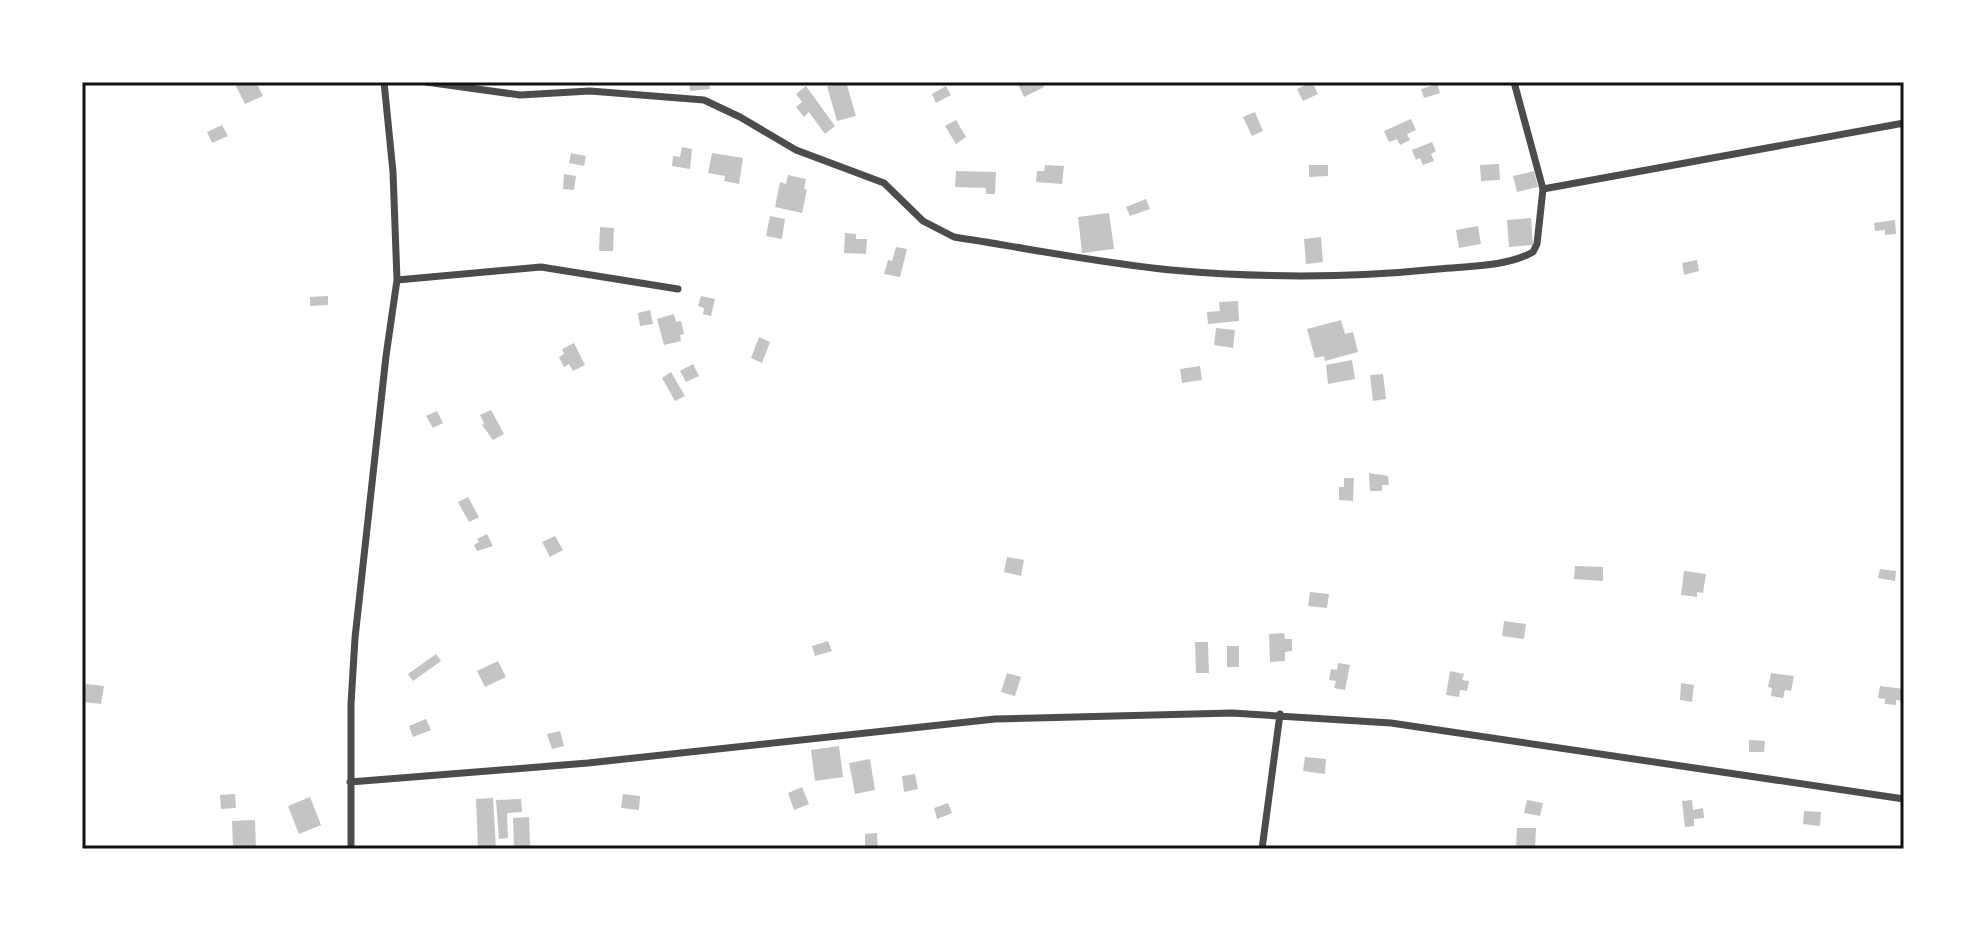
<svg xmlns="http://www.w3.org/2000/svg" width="1986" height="931" font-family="Manrope,sans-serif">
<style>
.building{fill:#c4c4c4}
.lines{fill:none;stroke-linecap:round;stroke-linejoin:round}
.minor{stroke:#4c4c4c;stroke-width:7}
.neatline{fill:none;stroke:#111;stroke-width:3}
</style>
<rect width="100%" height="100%" fill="#fff"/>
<path class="building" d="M244,82H256L263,96L245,104L236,86Z
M689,82H709L710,89L690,91Z
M846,82L856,116L837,121L827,86Z
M1017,82H1041L1044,87L1024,97Z
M1312,82L1318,94L1303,101L1297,89Z
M1437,84L1440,93L1424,98L1421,89Z
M806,86L835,126L825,134L809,112L804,117L796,107L802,102L796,94Z
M946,86L951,95L936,103L932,94Z
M1255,112L1263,131L1252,136L1243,117Z
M1411,119L1416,130L1407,134L1410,140L1400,145L1397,139L1389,142L1384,131Z
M956,120L966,137L956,144L945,126Z
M222,125L228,136L212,143L207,132Z
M1432,142L1436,151L1431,154L1434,161L1423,165L1420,158L1416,160L1412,150Z
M682,147L692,149L690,169L672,166L673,156L680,157Z
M571,153L586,156L584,166L569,163Z
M712,153L743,158L739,184L724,181L725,176L708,173Z
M1499,164L1500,180L1481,181L1480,165Z
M1045,165L1064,166L1062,184L1036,182L1037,171H1044Z
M1309,165H1328V176L1309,177Z
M956,171L996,172L995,194H986V188L955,187Z
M1534,171L1538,187L1517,192L1513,176Z
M564,174L576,176L574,190L563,189Z
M788,175L806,179L804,189L807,190L802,213L775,207L780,182L786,184Z
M1146,199L1150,209L1130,216L1126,207Z
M1109,213L1114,249L1082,253L1078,217Z
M770,216L785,219L782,239L766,236Z
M1531,218L1533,245L1509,247L1507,220Z
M1895,220L1896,234L1885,235V230L1875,231L1874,223Z
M1478,226L1481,244L1459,248L1456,230Z
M600,227L614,228L613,251H599Z
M845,233L856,234V239H867L866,254L844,253Z
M1321,237L1323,262L1306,264L1304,239Z
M896,247L907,249L900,277L884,274L888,260L892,261Z
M1697,260L1699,271L1684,275L1682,263Z
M328,296V305L310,306V297Z
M701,296L715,299L711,316L703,314L704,308L698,306Z
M1238,301L1239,321L1208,324L1207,312L1220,311L1219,302Z
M650,310L653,324L640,326L638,313Z
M674,314L676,322L681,321L684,334L680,335L681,341L664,345L657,319Z
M1341,320L1345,334L1353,332L1358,352L1325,361L1324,356L1315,358L1307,329Z
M1216,328L1235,330L1233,348L1214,345Z
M759,337L770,342L762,363L751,358Z
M574,343L585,365L573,371L569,364L564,367L559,357L564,354L562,349Z
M1352,360L1355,379L1328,384L1326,365Z
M693,364L699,376L686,382L680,371Z
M1200,366L1202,380L1182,383L1180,369Z
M671,372L685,396L675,401L662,378Z
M1383,374L1386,399L1373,401L1370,375Z
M491,410L504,434L493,440L482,425L484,423L480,415Z
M437,411L443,423L433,428L426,416Z
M1369,473L1388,476L1389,485H1382V491H1370Z
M1344,478H1354L1353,501L1339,500V487H1344Z
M468,497L479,517L469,522L458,502Z
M487,534L493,546L477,551L474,545L479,542L477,539Z
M555,536L563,550L550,557L542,542Z
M1007,557L1024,560L1021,576L1004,572Z
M1575,566L1603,567V581L1574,579Z
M1880,569L1896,571L1895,581L1878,578Z
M1684,571L1706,574L1703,593L1697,592V597L1681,595Z
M1310,592L1329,594L1327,608L1308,606Z
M1504,621L1526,624L1524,639L1502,636Z
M1284,633L1285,639H1292V651L1285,652V661L1270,662L1269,634Z
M828,641L832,651L815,656L812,646Z
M1195,642H1208L1209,673H1196Z
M1227,646H1239V667H1227Z
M436,654L441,661L413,681L408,674Z
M498,661L506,677L485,687L477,671Z
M1338,663L1350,665L1345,690L1334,688L1336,681L1329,680L1331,669L1337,670Z
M1450,671L1464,674L1462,680L1469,681L1467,691L1460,690L1459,697L1446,695Z
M1007,673L1021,677L1015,696L1001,692Z
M1771,673L1794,676L1791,691L1785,690L1783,698L1771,696L1772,688L1768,687Z
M1681,683L1694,685L1692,702L1680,700Z
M86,684L104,686L101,704L83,702Z
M1880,686L1904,689V701L1896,700V705L1885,704V699L1878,698Z
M426,719L431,730L413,737L409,726Z
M560,731L564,746L552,749L547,734Z
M1749,740L1765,741L1764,752H1749Z
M839,746L843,777L815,781L811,750Z
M1305,757L1326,759L1325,774L1303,771Z
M870,759L875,790L855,794L849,763Z
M915,774L918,789L904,792L902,776Z
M802,787L809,804L794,810L788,793Z
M235,794L236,808L221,809L220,795Z
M623,794L640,796L639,810L621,808Z
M310,797L321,825L299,834L288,806Z
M493,798L496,849H478L476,799Z
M521,799L522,812L507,813L508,838L499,839L496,800Z
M1527,800L1543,803L1540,816L1524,813Z
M1692,800L1693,810L1703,808L1704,818L1694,819V826L1685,827L1682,801Z
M948,803L952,813L937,819L934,808Z
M1804,811L1821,812L1820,826L1803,824Z
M529,817L530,847H514L513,818Z
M255,820L256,849H233L232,821Z
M1517,828H1536L1535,849H1516Z
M877,833L878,849H865V834Z"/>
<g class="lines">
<path class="minor" d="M426,82L520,95L590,91L704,100L740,117L796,150L884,183L923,221L954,237C1026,248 1099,263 1171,270C1260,278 1350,278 1438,269C1469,266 1506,267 1533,252L1537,244L1543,189L1514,82
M1543,189L1904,123
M397,280L541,267L678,289
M350,782L588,763L995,719L1232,713L1391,723L1904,799
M351,849V704L355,638L386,356L397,280L393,172L384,82
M1262,849L1280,714"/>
</g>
<rect width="1986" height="931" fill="none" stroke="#ffffff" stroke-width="168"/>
<rect x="84" y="84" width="1818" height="763" class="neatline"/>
</svg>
